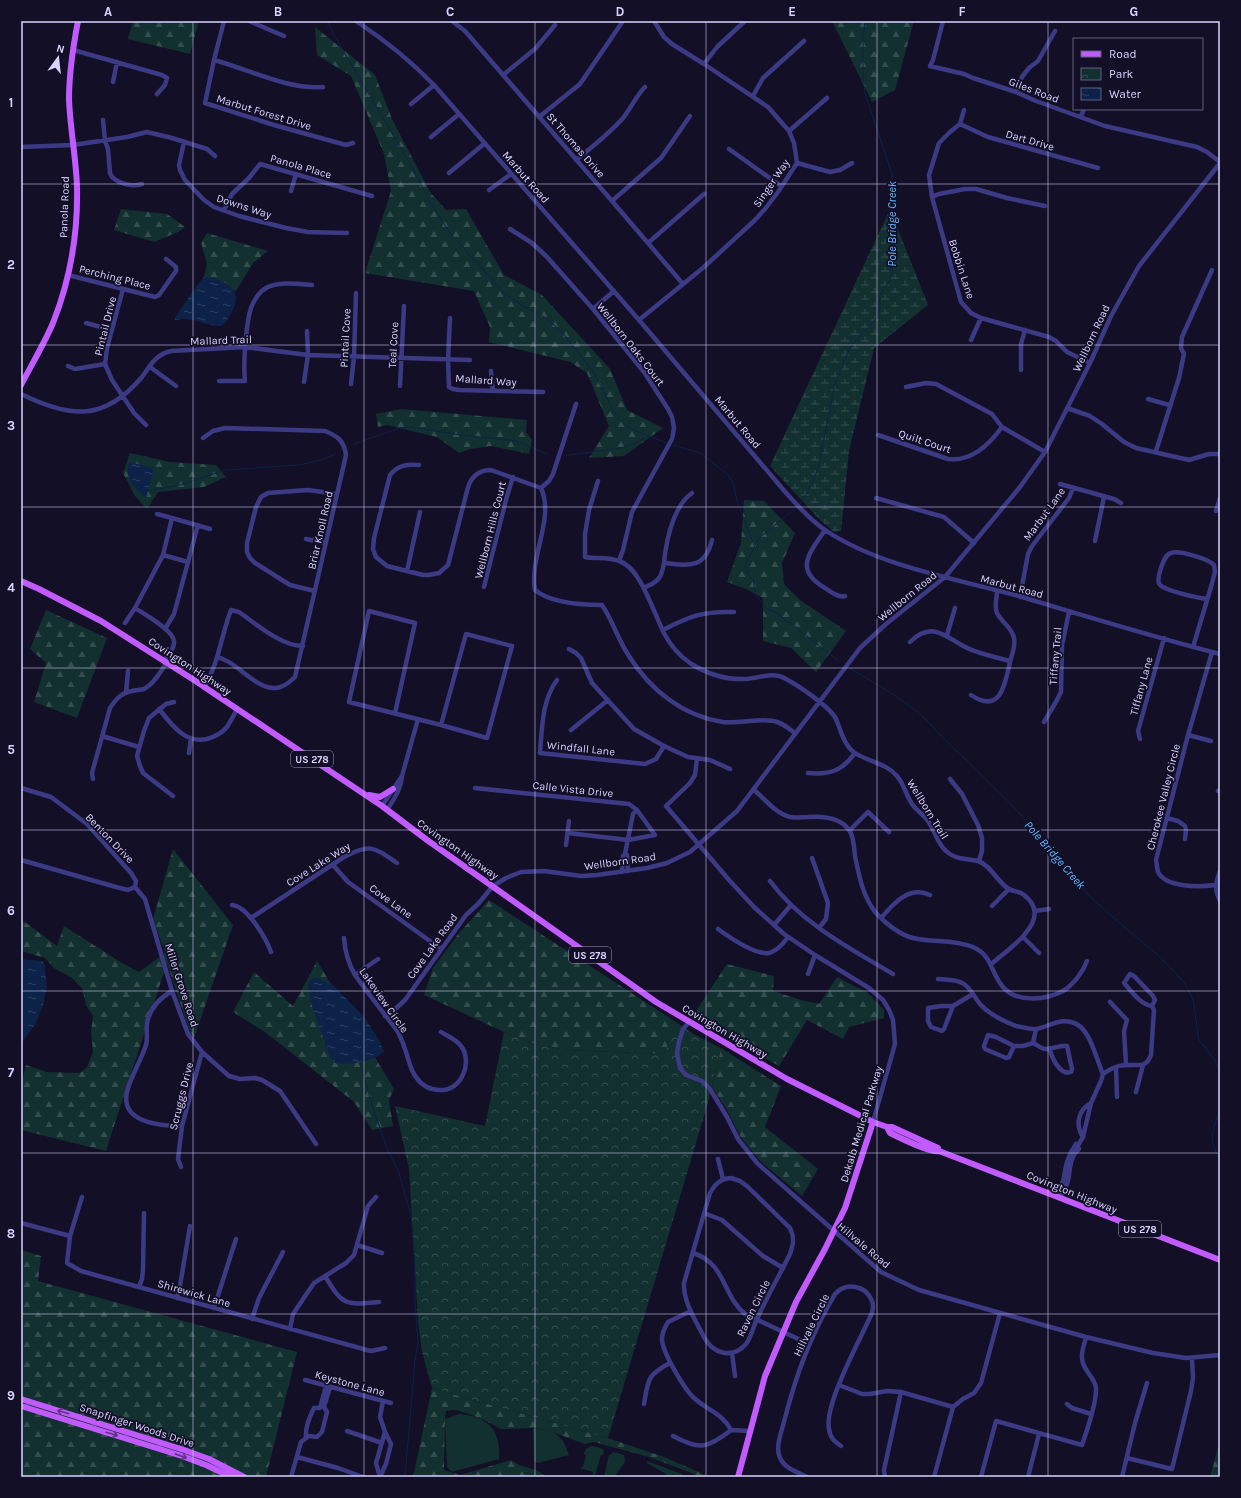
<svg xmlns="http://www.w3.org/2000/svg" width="1241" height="1498" font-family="Karla,sans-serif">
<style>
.green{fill:#12302f}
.forest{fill:url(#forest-firs)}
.wetland{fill:url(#wetland-marsh)}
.park{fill:url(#park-crowns)}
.water{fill:url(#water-ripples)}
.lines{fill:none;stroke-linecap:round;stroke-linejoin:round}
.stream{stroke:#0c2248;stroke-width:1}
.minor{stroke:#3d3a85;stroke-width:4.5}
.major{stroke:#c25bff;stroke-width:6}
.oneway{stroke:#623188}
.grid{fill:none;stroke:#d9d4ff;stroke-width:1;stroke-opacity:0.55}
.labels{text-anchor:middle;stroke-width:3.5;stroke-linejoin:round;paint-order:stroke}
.shield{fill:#130f26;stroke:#9e99be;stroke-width:1}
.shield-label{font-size:10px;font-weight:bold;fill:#d9d4ff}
.street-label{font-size:11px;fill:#d9d4ff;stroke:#130f26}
.water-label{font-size:12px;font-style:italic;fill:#62b6ff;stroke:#130f26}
.neatline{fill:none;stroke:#d9d4ff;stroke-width:1.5}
.grid-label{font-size:13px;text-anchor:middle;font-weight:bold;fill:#d9d4ff}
</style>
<defs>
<pattern id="forest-firs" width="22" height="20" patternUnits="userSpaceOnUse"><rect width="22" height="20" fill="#12302f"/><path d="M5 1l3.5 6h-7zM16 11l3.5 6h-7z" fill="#344d4e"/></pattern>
<pattern id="wetland-marsh" width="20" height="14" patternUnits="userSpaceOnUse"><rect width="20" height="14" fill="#12302f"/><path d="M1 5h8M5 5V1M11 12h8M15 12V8" fill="none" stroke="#344d4e"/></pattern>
<pattern id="park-crowns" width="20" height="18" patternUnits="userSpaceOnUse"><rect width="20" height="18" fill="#12302f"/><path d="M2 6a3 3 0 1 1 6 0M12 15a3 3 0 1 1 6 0" fill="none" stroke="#344d4e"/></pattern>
<pattern id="water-ripples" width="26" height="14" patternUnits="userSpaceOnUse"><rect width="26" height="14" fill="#0c2248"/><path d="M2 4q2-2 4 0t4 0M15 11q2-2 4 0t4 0" fill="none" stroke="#2f4163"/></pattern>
</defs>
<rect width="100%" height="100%" fill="#130f26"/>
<path class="green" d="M459,1414C488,1416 501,1430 499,1459L452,1472L447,1467L445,1419Z
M533,1429C554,1429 563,1435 569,1455L538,1463L534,1461Z
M592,1446L601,1448L604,1451L603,1455H601L595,1476L593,1475V1472L583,1469L582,1471L581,1466L583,1467L586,1455L584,1454C585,1449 587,1447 592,1446Z
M614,1452L624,1455L625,1462L614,1477H604L609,1455Z
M647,1461L682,1474L683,1477H664L666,1474L647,1463Z"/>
<path class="forest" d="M133,21H199L190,54L128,39Z
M832,21H914L895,90L872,102Z
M315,27L375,75L392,119L430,192L446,210L466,209L504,275L542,295L610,369L627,410L663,428L624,456L589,458L609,426L587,373L570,362L489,342L490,327L474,291L365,273L391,191L384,154L351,76L317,55Z
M121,209L167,214L185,227L178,232L154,242L114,230Z
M207,233L268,251L253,263L236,291L204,277L207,264L201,243Z
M401,409L527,420L526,432L532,440L529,454L491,446L470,449L459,453L437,437L387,425L378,427L376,414Z
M130,453L170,462L216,465L226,477L204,487L158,492L147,509L135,496L123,473Z
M744,500L764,501L795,533L782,563L784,584L800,600L846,631L816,672L791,648L763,641V598L746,589L727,582L741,543Z
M46,610L107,638L77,718L34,702L46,663L30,649Z
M173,849L233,925L194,1038L189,1030L167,963L106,1151L21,1130V1086L26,1065L47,1072L80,1073L87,1067L93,1052L91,1032L93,1016L86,1005L82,988L72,978L54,968L45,958L21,951V919L57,946L64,926L122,963L139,972L165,953L153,919Z
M489,900L676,1022L664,1054L566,1050L535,1044L504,1032L424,995L433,968L459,933Z
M317,961L394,1089L389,1100L393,1126L372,1130L354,1102L265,1032L233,1012L254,972L293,1006Z
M727,964L774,976L773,991L801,1000L819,1004L837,977L868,993L884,1010V1018L849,1027L843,1039L807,1020L779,1066L692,1017Z
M721,1048L781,1086L765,1127L818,1169L802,1196L760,1161L740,1136L727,1110L712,1087Z
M21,1250L41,1256L38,1281L297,1352L266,1477H21Z
M432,1388L608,1438L664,1457L710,1477H702L649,1457L594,1442L585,1444L552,1432L541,1429L530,1428L500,1429C493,1423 462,1410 453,1410C452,1410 447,1411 446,1411L445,1419L444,1470L460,1475L511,1460L519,1465L536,1470L547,1477H413Z
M1220,1442V1477H1210L1219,1444Z"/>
<path class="wetland" d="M890,209L928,305L874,348L849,451L841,531L834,532L819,519L770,466Z"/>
<path class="park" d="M676,1022L695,1035L721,1048L707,1106L608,1438L432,1388L422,1352L418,1321L409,1169L395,1106L485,1126L504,1032L535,1044L566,1050L664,1054Z"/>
<path class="water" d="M204,277C215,277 236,284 236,298C236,307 228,320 222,326C208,326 200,321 188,319C183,318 180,320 175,320V318L195,288Z
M129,462L154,468L146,498C133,486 125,481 129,462Z
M21,959L42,961L44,963L47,986L43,1006L36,1023L21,1044Z
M317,978L333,985L365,1018L379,1040L384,1051C378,1061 345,1066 335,1063L330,1057L311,1003L308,983L312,979Z"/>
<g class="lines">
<path class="stream" d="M328,21L331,30L415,172L431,204L451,234L506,295L523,306L546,318L561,331L593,371L614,412L624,424L635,431L667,443
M354,444L400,428L410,427L461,435L517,441L547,454
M673,445L700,453L727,474L733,482L737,501L754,545
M566,455H571L625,447L648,437
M147,491L180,485L225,470L299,465L321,460L336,454
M800,504L808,491L818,469L835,384L842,367L850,348L874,321L878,315L880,295L889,282L892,271V174L865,93L863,78V39L865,21
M796,508L759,538L746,563L747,572L753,580L756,595L766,608L777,613L839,661
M849,668C873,682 904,699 924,718C937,730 947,744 961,755L1013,806L1046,845L1051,849L1089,896L1122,925L1161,958L1184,982L1189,991L1193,1000L1199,1040L1214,1059L1220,1071
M360,1062L371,1102L388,1151L398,1170L411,1215L415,1266V1302L418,1342L415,1360L405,1477
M1220,1108C1213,1134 1207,1135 1220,1161"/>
<path class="minor" d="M224,21L214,60L205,103L274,125L346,145L353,143
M249,21L284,36
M356,21C386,41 409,59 434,85L639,320L787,494C799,507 810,520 825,530C880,567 958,579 1022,597C1088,617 1153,637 1220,654
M452,21L465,31L612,201L683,284
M943,21L933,60L930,66L964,74L973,78L1016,92L1036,101L1105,126L1197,147L1207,152L1220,162
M73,50L162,75L167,78L165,85L157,94
M214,60C248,69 288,90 323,87
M704,64L717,47L745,21
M503,75L535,49L555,25
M113,82L117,62
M1016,92L1022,77L1029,68L1038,61L1055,31
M753,96L763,78L804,41
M411,104L434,85
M964,110L960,124L950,132L939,143L929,175L932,197L961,302L971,313L981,318L1049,337L1056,341L1067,352L1090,363
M1081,116L1084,109
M539,117L580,84L623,21
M103,120L105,141L108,149L110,173L112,177C120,184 132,187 142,184
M960,124L988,137L1098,168
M789,131L827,98
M431,137L459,114
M184,142L179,165L180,170L185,180L204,200L214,207L239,216L286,228L308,232L347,233
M21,147L73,145L127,137L147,132L172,138L207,149L215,156
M729,149L781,186
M576,160C592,147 609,134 623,118C631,108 636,96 645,87
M797,163L830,172L840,170L852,163
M449,173L485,143
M489,190L511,174
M291,191L296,174
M932,197L939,194L965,189H976L1007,198L1045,206
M612,201L661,158L690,116
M224,210L232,194L249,178L260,164L372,196
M510,229L532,243L547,257L593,309L644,372L668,409L672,417L674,428L672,439L632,512L623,550L619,561
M648,243L704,194
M68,275L155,297L159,295L176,271V267L166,259
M123,289L107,348L105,364L112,380L134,413L146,425
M593,309L614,291
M450,318L448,360L449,387L453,389L459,390L543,392
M639,320L704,267L754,221L765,209L778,192L797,163L794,143L789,131L768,107L704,64L672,44L664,37L654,21
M86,323L112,330
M971,340L981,318
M68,366L75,369L105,364
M150,367L176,386
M1021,370V344L1025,330
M491,371L493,391
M219,381H245C243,365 246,323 251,308C254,300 259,292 266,288C279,281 298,284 312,285
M304,382L308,355L307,331
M351,384L354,357L356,293
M400,386L404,306
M906,387L926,383L936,384L992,414L1002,427L1045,452
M21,394C70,418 104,422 142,377C150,366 156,354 171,351L245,347L308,355L470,360
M1148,399L1169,405
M1067,408L1090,416L1102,424L1124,442L1136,448L1189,460L1209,454H1220
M878,435L948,459C971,462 989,445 1002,427
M203,438L213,431L225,428L325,431C338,436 344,441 346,455L295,677C289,683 281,689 273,688C258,687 244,672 232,664C228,661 223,659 218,657
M1156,451L1179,378L1184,354L1181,348L1182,337L1212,270
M419,465C407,464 398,465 390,475L374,538L373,549L376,557L387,566L423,575H429L439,573L448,565L467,491C470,478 478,470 491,470L541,488
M598,481L589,510L585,534V557C596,559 608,557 619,561C641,567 654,615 665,635C671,646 680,656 690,663C707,674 726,680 746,679C760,678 773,671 786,679C799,686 827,705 835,717C841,729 843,745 855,753C869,762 886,763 897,776C904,784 906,795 912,804C916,810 924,815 928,821C935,831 937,843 946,851C955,860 967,858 978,861C991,865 997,882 1009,889C1014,892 1020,891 1024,895C1029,899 1033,904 1034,909C1040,929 1004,953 991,964
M1060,484L1114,499L1121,503
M541,488C555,518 529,557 535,590C551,603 581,605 602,605C613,621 618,640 629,656C650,690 683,716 723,722C739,724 764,717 777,722C784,724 789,729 795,733
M541,488L549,481L553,474L576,404
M876,498L944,517L974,543
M1216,511L1220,498
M157,514L172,518
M825,530C810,553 793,569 825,588C831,592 838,598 845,596
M306,539L326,543
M1095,541L1104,497
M163,555L188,562
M664,563C689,566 705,569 712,540
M407,571L420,512
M484,587L507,496L513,477
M644,588C649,585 656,583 659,578C664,571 664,562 665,554C668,534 675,505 692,493
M315,591L290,585L255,563L250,558L247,552V543L256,507L261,497L268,493L308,490L337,494
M1020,597L1028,554L1032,546L1069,498L1073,488
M125,623L135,608
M165,629L174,614L198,525
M663,630C690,616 703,611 734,612
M947,635L955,608
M910,642C932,620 946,637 965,647C979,654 995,657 1010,661
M1193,647L1211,587L1215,572L1214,565C1209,559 1179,550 1171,553C1165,555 1163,562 1161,568C1160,572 1156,581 1160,585C1166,591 1198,598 1207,599
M569,649L576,653L581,658L592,683L634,729L664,746L688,757L710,760L730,769
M1212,652L1188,735L1156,860C1157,864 1157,869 1158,872C1166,888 1200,887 1215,885
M164,661C168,655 175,648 174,641C173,630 144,614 135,608L163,555L172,518L210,529
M557,680C542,700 542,728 540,753L645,764L656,759L664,746
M204,687C219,663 221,636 231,610L239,612C256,624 281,646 303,646
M126,693L128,671
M971,695C1001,715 1005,684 1010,662C1012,653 1016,647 1014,638C1012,627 1002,623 997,613C994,606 997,598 997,591
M159,709C171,724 185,744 207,739C214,737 221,734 226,728C230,723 234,715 237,709
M395,713L415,623L369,611L349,702L441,725L487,738L512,646L466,634L441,725
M1044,722L1057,700L1061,692L1062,645L1069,612
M571,730L608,700
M1188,735L1211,741
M102,736L139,747
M1140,739L1138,731L1164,638
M189,753L191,738
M697,759L695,775L690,783L666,806L729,880L754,907L784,934L815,955L869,988L883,1000L889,1010L893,1020L895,1044L873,1122
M808,773C830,775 842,771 855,753
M402,776L418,719
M93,779L92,773L110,708C116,699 121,693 132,691C136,690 140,690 144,689C154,684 161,671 167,662
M950,779L962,794L978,825L982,838V851L979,861
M21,788L51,797L87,824L131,873L136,881L135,887
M475,788L629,804L637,810L655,835L628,840L568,833
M754,790C764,798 776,814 790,817C796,818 802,817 808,817C822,816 840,817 849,830C854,836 854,848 855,856C859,876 863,897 876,913C885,923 900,935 913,938C934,943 952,939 973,947C993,956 990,972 1003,987C1016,1003 1046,1000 1063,991C1073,985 1083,972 1087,961
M1218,791L1220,792
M173,796L143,773L140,766L137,756L144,731L149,718L166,704L174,702
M382,806L402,776C401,789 394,799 387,810
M1167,818L1178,821L1185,826L1186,830L1185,839
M850,830L868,812L889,832
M566,845L569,821
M625,854L627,855L628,871
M812,858L828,903L826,919L819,928
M21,860L116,887L128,890L135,887L145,899L172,991L188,1034L202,1052L229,1076L240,1079L255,1078L262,1080L280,1091L316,1144
M333,865L348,882L441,949
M1220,871C1216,882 1214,889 1220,901
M622,872L623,856L625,854L633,814L637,810
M770,881C801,923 849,948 893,974
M232,905C247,906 266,938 271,952
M992,906L1009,889
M1035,911L1049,909
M251,918L344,857C370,843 374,847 397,863
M881,918C893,904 909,885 930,895
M774,925L791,905
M718,929C729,937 755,955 769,953C777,951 783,944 788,937
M1023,937L1039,953
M344,938C345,952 348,963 355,975C365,989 375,1002 385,1015C389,1020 394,1026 398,1032C401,1038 404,1045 406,1052C409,1060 410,1070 416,1077C421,1085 430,1090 439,1090C462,1092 473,1061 461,1046C457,1040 447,1036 441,1032
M808,974L815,955
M1130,974L1134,976L1153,996L1155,1000L1152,1006C1141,1005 1131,991 1124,983Z
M355,975L378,959
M938,979C946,980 955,979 962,983C970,986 974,997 980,1004C989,1014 1003,1021 1016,1026C1022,1027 1032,1030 1037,1029C1052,1025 1064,1016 1078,1025C1091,1033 1097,1061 1103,1074
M172,991C160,998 149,1009 147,1024C146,1031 148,1038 146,1045C141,1060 133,1073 128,1088C117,1122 158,1126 182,1126
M1110,1002L1127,1020L1124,1031L1126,1064
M941,1006H953L944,1029L942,1031L931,1027L928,1021V1008Z
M953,1006L973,994
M385,1016L393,1011L405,1000L466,915L478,904L493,886L506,878L521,872L544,871L581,876L597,875L647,868L667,863L690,852L737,811L860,648L886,624L945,577L1020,487L1045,452L1090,363L1111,316L1139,266L1220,163
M689,1022L683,1029L679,1042L677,1053L680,1068L686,1075L702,1081L710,1089L727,1117L738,1139L757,1163L881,1272L919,1290L1086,1337L1153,1353L1186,1358L1220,1355
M988,1035L996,1037L1014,1046L1009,1057L1006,1058L985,1049L984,1046Z
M1033,1043L1036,1029
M1014,1046H1023L1033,1043C1036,1044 1039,1047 1042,1048C1049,1052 1059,1044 1067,1046L1072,1069L1071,1072C1060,1076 1051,1057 1050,1048
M1116,1067L1117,1097
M1136,1092L1143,1065
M1083,1137C1075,1125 1078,1110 1091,1103
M1076,1151L1077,1147L1083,1137L1091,1103L1101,1081L1103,1074C1118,1063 1125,1065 1143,1065L1148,1061L1151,1055L1154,1010L1152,1006
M718,1159L723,1179
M181,1167L178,1159L182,1126L202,1052
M731,1178L740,1181L748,1187L790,1228C795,1238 793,1245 790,1254C779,1276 767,1297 757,1319C753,1327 751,1338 746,1344C732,1360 712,1353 704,1337C696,1321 683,1302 684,1283L710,1193C715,1184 720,1179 731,1178Z
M1061,1195C1059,1189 1063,1183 1064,1177C1066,1164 1068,1155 1076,1144
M82,1197L70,1236L67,1263L81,1271L367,1350L371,1351L385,1348
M1060,1198C1062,1193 1065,1190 1067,1184C1071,1172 1068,1158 1079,1149
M704,1213L722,1220L763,1256L783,1268
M21,1223L70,1236
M357,1245L382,1253
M693,1253C726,1263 722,1295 745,1314L809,1344
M325,1276C343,1306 345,1305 379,1302
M139,1287L142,1279L143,1270L144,1213
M177,1298L180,1286L190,1226
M214,1308L236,1239
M691,1311L668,1322C665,1327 662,1334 662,1339C662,1352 685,1390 694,1398C707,1410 722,1413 731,1430
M252,1319L259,1298L283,1252
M290,1329L293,1314L314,1283L346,1263L354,1255L368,1206L376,1197
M732,1353L735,1376
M305,1380L391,1403
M839,1385L862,1394H870L887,1391L901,1392L953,1407
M644,1404C648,1380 647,1375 670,1363
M1067,1404L1072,1408L1091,1414
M347,1431L382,1443
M673,1436C699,1450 707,1449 731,1430L750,1431
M306,1437C305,1428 310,1416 314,1408H320L326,1386
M297,1457L338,1468L363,1477
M1127,1458L1172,1469L1191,1391L1193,1378L1192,1359
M291,1477L301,1442L309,1436L317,1437L322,1432L327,1412L324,1407L330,1387
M380,1477L376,1463L385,1432L380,1417L383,1401
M380,1477L386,1464L391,1444L385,1432
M807,1477C798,1472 785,1469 780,1458C775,1448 781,1433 784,1422C796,1375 810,1336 835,1294C846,1282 866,1285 872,1301C874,1305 873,1309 872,1313C861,1338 824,1404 829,1429C830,1438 835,1442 841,1446
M885,1477L884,1470L901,1392
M934,1477L953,1407L963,1399L974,1393L981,1383L1000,1313
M981,1477L996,1421L1082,1445C1087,1430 1097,1403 1096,1388C1095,1377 1082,1370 1082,1358C1081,1352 1085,1343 1086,1337
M1028,1477L1039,1434
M1122,1477L1135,1423L1147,1383"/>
<path class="major" d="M21,385C32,364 44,344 53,323C70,280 78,232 77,187C76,157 70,128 69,99C69,73 73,47 78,21
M21,581L39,589L101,621L194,680L382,806L427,840L656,1002L787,1079L873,1122L887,1127H892L938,1148L939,1151
M369,795L380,797L393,789
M887,1127L890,1133C898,1137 931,1153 939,1151L965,1161L1220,1260
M21,1399L184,1450L209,1459L244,1477
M21,1406L182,1456L206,1465L231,1477
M738,1477L765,1376L796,1302L825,1249L845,1208L873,1122"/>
</g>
<defs><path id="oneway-shaft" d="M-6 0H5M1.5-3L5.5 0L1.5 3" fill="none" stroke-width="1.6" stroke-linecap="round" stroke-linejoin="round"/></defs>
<g class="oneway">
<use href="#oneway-shaft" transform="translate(63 1412) rotate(-163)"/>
<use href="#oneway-shaft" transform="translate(112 1434) rotate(16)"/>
<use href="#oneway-shaft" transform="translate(181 1456) rotate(19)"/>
</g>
<path class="grid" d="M193,21V1477M364,21V1477M535,21V1477M706,21V1477M877,21V1477M1048,21V1477M21,184H1220M21,345H1220M21,507H1220M21,668H1220M21,830H1220M21,991H1220M21,1153H1220M21,1314H1220"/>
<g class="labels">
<g class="shield">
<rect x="291" y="751" width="42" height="16" rx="3"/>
<rect x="569" y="947" width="42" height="16" rx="3"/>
<rect x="1119" y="1221" width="42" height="16" rx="3"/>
</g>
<g class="shield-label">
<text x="312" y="763">US 278</text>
<text x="590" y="959">US 278</text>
<text x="1140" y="1233">US 278</text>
</g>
<g class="street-label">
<text transform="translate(1034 90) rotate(21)" y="4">Giles Road</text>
<text transform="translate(264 112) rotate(17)" y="4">Marbut Forest Drive</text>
<text transform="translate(1030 140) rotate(16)" y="4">Dart Drive</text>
<text transform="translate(576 145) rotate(49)" y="4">St Thomas Drive</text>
<text transform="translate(301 166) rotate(16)" y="4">Panola Place</text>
<text transform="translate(526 177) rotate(49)" y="4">Marbut Road</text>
<text transform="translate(771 183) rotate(-56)" y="4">Singer Way</text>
<text transform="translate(244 206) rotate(18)" y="4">Downs Way</text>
<text transform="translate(64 207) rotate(-88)" y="4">Panola Road</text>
<text transform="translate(962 269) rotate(72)" y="4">Bobbin Lane</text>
<text transform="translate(115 277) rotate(14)" y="4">Perching Place</text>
<text transform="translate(105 326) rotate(-76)" y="4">Pintail Drive</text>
<text transform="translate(345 338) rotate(-87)" y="4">Pintail Cove</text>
<text transform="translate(1091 338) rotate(-65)" y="4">Wellborn Road</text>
<text transform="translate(221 340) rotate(-2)" y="4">Mallard Trail</text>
<text transform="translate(631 344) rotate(52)" y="4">Wellborn Oaks Court</text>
<text transform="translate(393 345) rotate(-87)" y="4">Teal Cove</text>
<text transform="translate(486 380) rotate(4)" y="4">Mallard Way</text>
<text transform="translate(738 422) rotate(50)" y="4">Marbut Road</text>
<text transform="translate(925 441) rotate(18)" y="4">Quilt Court</text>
<text transform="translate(1044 514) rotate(-54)" y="4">Marbut Lane</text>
<text transform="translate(320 530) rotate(-77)" y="4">Briar Knoll Road</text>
<text transform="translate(490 530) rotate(-76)" y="4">Wellborn Hills Court</text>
<text transform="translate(1012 586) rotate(15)" y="4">Marbut Road</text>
<text transform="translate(907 596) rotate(-39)" y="4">Wellborn Road</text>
<text transform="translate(1055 656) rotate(-85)" y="4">Tiffany Trail</text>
<text transform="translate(190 666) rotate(33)" y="4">Covington Highway</text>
<text transform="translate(1141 686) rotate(-75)" y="4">Tiffany Lane</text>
<text transform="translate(581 748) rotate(6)" y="4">Windfall Lane</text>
<text transform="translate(573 789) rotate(6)" y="4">Calle Vista Drive</text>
<text transform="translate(1163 797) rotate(-76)" y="4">Cherokee Valley Circle</text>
<text transform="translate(928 809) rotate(58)" y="4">Wellborn Trail</text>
<text transform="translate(110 838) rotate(46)" y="4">Benton Drive</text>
<text transform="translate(458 849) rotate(35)" y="4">Covington Highway</text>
<text transform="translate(620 861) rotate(-8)" y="4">Wellborn Road</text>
<text transform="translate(318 864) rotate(-32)" y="4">Cove Lake Way</text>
<text transform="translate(391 901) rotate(36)" y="4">Cove Lane</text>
<text transform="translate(432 946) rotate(-54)" y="4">Cove Lake Road</text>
<text transform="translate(182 985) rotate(72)" y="4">Miller Grove Road</text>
<text transform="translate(384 1000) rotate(55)" y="4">Lakeview Circle</text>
<text transform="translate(725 1031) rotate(30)" y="4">Covington Highway</text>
<text transform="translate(181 1096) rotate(-76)" y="4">Scruggs Drive</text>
<text transform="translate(861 1124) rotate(-73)" y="4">Dekalb Medical Parkway</text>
<text transform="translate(1072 1192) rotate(22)" y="4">Covington Highway</text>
<text transform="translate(864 1245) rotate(40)" y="4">Hillvale Road</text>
<text transform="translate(194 1293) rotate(16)" y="4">Shirewick Lane</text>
<text transform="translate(753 1308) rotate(-64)" y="4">Raven Circle</text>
<text transform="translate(811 1325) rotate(-64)" y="4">Hillvale Circle</text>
<text transform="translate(350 1383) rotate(15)" y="4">Keystone Lane</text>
<text transform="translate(137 1425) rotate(18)" y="4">Snapfinger Woods Drive</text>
</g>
<g class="water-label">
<text transform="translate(892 224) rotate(-90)" y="4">Pole Bridge Creek</text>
<text transform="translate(1055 855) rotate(49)" y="4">Pole Bridge Creek</text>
</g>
</g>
<rect width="1241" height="1498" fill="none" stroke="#130f26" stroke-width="44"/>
<rect x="1073" y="38" width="130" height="72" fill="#130f26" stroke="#625e7d"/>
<rect x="1081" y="51" width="20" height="6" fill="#c25bff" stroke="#625e7d"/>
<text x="1109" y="58" font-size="12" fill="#d9d4ff">Road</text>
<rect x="1081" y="68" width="20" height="12" fill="url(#park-crowns)" stroke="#625e7d"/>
<text x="1109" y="78" font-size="12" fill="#d9d4ff">Park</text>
<rect x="1081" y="88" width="20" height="12" fill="url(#water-ripples)" stroke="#625e7d"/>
<text x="1109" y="98" font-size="12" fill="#d9d4ff">Water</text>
<g transform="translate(58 58) rotate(15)" stroke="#130f26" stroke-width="3" paint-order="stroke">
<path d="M0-3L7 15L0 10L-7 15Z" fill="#d9d4ff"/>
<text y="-6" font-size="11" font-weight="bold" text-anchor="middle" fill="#d9d4ff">N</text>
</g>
<rect x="22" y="22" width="1197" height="1454" class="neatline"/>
<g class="grid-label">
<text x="108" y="16">A</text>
<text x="278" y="16">B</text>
<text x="450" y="16">C</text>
<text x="620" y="16">D</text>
<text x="792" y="16">E</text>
<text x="962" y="16">F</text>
<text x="1134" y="16">G</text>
<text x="11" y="107">1</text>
<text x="11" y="269">2</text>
<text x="11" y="430">3</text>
<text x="11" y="592">4</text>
<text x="11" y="754">5</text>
<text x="11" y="915">6</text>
<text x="11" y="1077">7</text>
<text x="11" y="1238">8</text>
<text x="11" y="1400">9</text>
</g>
</svg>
